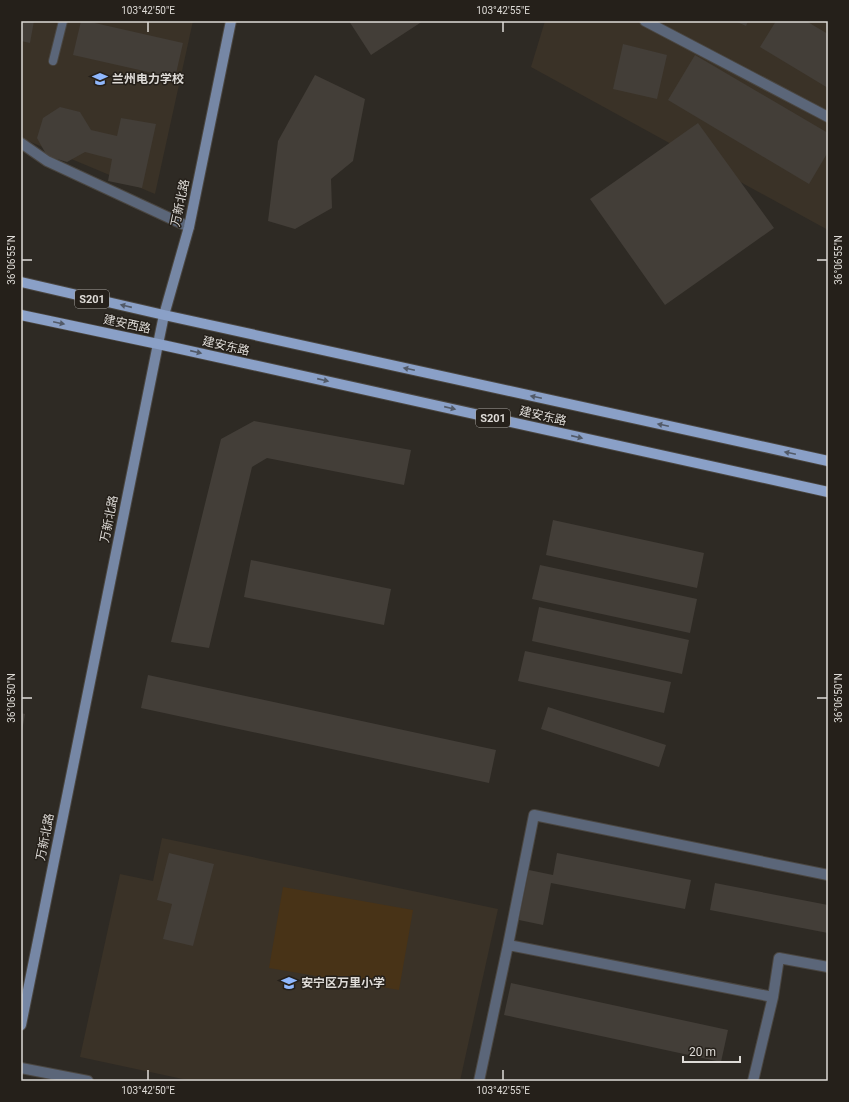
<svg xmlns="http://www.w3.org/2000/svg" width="849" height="1102" font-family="Roboto,'Noto Sans SC',sans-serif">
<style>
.built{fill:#3a3227}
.green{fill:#483317}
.building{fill:#433e38}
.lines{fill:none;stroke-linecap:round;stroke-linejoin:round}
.service-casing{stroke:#4a4641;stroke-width:10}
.pedestrian-casing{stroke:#4a4641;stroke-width:12}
.minor-casing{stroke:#4a4641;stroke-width:12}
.secondary-casing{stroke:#4a4641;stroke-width:12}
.primary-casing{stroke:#4a4641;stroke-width:12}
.service{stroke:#5b6679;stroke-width:8}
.pedestrian{stroke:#5b6679;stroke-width:10}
.minor{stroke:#5b6679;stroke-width:10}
.secondary{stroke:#7687a5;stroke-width:10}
.primary{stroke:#8aa0c7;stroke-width:10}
.oneway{fill:#525a68}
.ticks{fill:none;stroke:#dedbd7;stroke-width:1.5}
.labels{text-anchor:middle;stroke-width:3;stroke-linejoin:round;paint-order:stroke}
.shield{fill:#25201a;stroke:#a6a39e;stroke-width:1}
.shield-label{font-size:11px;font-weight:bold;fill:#dedbd7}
.poi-label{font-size:12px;font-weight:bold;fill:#dedbd7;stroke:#25201a;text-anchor:start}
.street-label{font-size:12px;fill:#dedbd7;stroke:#25201a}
.neatline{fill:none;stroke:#dedbd7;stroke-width:1.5}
.ticks-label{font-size:10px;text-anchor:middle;fill:#dedbd7}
</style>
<rect width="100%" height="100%" fill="#2e2a24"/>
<path class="built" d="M21,21H193L155,194L21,138Z
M545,21H828V230L531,67Z
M162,838L498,909L460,1081H192L80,1057L120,874L153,881Z"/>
<path class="green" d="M283,887L413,910L399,990L269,968Z"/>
<path class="building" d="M21,21H34L30,43L21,41Z
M81,21H86L183,43L175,78L73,55Z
M349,21H423L371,55Z
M735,21H748L746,26Z
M776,21H806L828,34V88L760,47Z
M623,44L667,55L657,99L613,89Z
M695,55L828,133V152L809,184L668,100Z
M315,75L365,99L353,161L331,179L332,208L295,229L268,221L278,141Z
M60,107L80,112L91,130L117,136L121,118L156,124L142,188L108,181L112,159L85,152L67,162L47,156L37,138L43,118Z
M698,123L774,228L665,305L590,199Z
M254,421L411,450L404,485L267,458L252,467L209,648L171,642L221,439Z
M553,520L704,553L697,588L546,555Z
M251,560L391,589L384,625L244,597Z
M540,565L697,599L690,633L532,599Z
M539,607L689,640L682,674L532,641Z
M525,651L671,682L664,713L518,681Z
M148,675L496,750L489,783L141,708Z
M548,707L666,745L659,767L541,729Z
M21,713L25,714L22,731H21Z
M169,853L214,864L193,946L163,939L172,904L157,900Z
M557,853L691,880L685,909L551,883L543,925L519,920L529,870L553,875Z
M715,883L828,905V933L710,910Z
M511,983L728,1030L721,1062L504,1015Z"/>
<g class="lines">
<g class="service-casing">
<path id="service" d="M53,61L63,21"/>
</g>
<g class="pedestrian-casing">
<path id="pedestrian" d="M645,21L828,117"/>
</g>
<g class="minor-casing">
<path id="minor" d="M21,143L47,161L189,227
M508,945L773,997
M21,1068L88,1081
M479,1081L508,945L534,815L828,875
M753,1081L773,997L779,958L828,967"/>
</g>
<g class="secondary-casing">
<path id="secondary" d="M21,1025L158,344L164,315L189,227L231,21"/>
</g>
<g class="primary-casing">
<path id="primary" d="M21,282L164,315L828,461
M21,315L158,344L828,492"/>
</g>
<use href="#service" class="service"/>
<use href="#pedestrian" class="pedestrian"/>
<use href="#minor" class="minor"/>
<use href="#secondary" class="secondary"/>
<use href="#primary" class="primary"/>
</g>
<defs><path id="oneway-solid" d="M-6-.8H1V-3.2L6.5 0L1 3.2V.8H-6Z"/></defs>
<g class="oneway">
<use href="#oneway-solid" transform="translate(126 306) rotate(-167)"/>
<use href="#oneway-solid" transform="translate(59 323) rotate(12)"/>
<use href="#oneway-solid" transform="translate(196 352) rotate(13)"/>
<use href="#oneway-solid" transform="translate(409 369) rotate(-168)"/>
<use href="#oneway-solid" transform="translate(323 380) rotate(13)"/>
<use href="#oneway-solid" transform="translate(536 397) rotate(-168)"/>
<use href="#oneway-solid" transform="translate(450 408) rotate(13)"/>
<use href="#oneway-solid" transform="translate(663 425) rotate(-168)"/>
<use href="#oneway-solid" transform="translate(577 437) rotate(13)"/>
<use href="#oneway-solid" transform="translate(790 453) rotate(-168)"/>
</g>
<path class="ticks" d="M148,22V32M503,22V32M22,260H32M817,260H827M22,698H32M817,698H827M148,1070V1080M503,1070V1080"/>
<defs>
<g id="university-bare" transform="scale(1.2)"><path d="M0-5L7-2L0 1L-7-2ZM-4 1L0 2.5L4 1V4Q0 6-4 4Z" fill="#90b8fd" stroke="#25201a" stroke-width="2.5" paint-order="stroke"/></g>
<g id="school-bare" transform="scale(1.2)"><path d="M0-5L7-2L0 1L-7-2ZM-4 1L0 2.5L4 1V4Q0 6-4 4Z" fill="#90b8fd" stroke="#25201a" stroke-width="2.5" paint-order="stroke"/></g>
</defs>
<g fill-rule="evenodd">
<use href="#university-bare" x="100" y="79"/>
<use href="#school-bare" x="289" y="983"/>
</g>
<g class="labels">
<g class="shield">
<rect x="75" y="290" width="34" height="18" rx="3"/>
<rect x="476" y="409" width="34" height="18" rx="3"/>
</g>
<g class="shield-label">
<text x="92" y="303">S201</text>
<text x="493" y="422">S201</text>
</g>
<g class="poi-label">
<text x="112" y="83">兰州电力学校</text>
<text x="301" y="987">安宁区万里小学</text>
</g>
<g class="street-label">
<text transform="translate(180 203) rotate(-78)" y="4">万新北路</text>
<text transform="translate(127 324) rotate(12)" y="4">建安西路</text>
<text transform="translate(226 346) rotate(13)" y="4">建安东路</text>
<text transform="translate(543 416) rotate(13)" y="4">建安东路</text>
<text transform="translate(109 519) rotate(-79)" y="4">万新北路</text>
<text transform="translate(45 837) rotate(-79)" y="4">万新北路</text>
</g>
</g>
<rect width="849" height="1102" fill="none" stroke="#25201a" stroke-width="44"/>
<path d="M683 1056v6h57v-6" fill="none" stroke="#dedbd7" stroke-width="2"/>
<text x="689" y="1056" font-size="12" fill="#dedbd7" stroke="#25201a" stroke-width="3" paint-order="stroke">20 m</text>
<rect x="22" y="22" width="805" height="1058" class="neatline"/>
<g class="ticks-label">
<text x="148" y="14">103°42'50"E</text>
<text x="503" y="14">103°42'55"E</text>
<text transform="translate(11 260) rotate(-90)" y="4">36°06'55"N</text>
<text transform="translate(838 260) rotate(-90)" y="4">36°06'55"N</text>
<text transform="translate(11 698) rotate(-90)" y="4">36°06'50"N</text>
<text transform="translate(838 698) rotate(-90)" y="4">36°06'50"N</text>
<text x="148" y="1094">103°42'50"E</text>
<text x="503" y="1094">103°42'55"E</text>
</g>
</svg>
